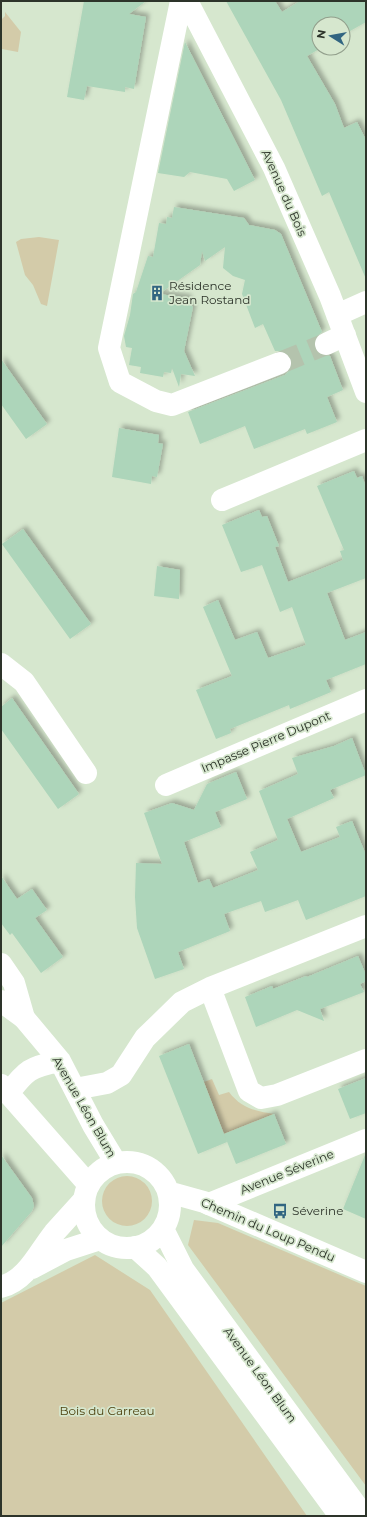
<svg xmlns="http://www.w3.org/2000/svg" width="367" height="1517" font-family="Montserrat,sans-serif">
<style>
.green{fill:#d3cba9}
.building{fill:#add5ba;filter:url(#shadow)}
.lines{fill:none;stroke-linecap:round;stroke-linejoin:round}
.minor-tunnel{stroke:#b4c3ad;stroke-width:22;stroke-dasharray:22 11;stroke-linecap:butt}
.minor{stroke:#fff;stroke-width:22}
.major{stroke:#fff;stroke-width:22}
.labels{text-anchor:middle;stroke-width:3.5;stroke-linejoin:round;paint-order:stroke}
.street-label{font-size:12px;fill:#2d342a;stroke:#d6e7ce}
.poi-label{font-size:12px;fill:#2d342a;stroke:#d6e7ce;text-anchor:start}
.park-label{font-size:12px;fill:#4e420f;stroke:#d6e7ce}
</style>
<defs>
<filter id="shadow"><feDropShadow dx="3.5" dy="-3.5" stdDeviation="2" flood-color="#0004"/></filter>
</defs>
<rect width="100%" height="100%" fill="#d6e7ce"/>
<path class="green" d="M5,12L21,32L18,52L2,49L1,57V20L5,16Z
M39,237L59,240L47,306L41,304L33,285L25,275L16,242L21,239Z
M212,1079L219,1095L229,1092C241,1108 255,1111 274,1114L224,1134L204,1082Z
M102 1201a25 25 0 1 1 50 0a25 25 0 1 1-50 0Z
M194,1220L218,1223L366,1286V1486L188,1245Z
M95,1255L150,1290L307,1516H1V1303Z"/>
<path class="building" d="M84,1H146L129,14L146,17L134,89L125,87V92L87,86L84,100L67,97Z
M226,1H275L282,12L300,1H366V22L343,35V24H319V48H321L307,56L335,104L344,128L357,122L366,140V279L329,192L322,196L281,100Z
M185,42L255,180L234,191L227,179L190,172L184,177L158,173Z
M174,207L244,218L249,225L275,230L281,234L322,332L316,337L314,343L315,349L319,354L330,356L343,390L327,397L337,422L307,434L305,429L254,449L245,426L200,444L188,412L285,375L290,370L292,365L291,358L287,353L282,351H275L263,324L255,328L242,294L245,280L233,276L223,268L225,247L205,261L202,251L200,265L159,294L188,298V302L193,307L184,351L195,376L181,374L179,387L172,368L171,373L164,372L163,377L140,373L141,367L129,365L132,348L126,347L124,336L130,315L133,294L136,292L148,256L153,257L159,223L166,224L167,217L172,218Z
M1,359L47,424L26,439L1,404Z
M119,428L159,435L158,443L163,444L157,477L152,476L151,484L112,477Z
M354,471L357,478L362,476L366,487V578L327,593L345,640L366,632V664L326,680L331,692L290,709L289,705L230,729L231,733L216,739L196,690L232,676L203,607L218,600L235,640L257,632L268,658L306,645L292,607L280,612L262,565L241,572L222,525L259,510L262,517L267,516L279,546L275,547L288,582L314,572L343,560L340,551L344,550L317,486Z
M23,529L91,624L70,639L2,544Z
M157,566L180,570L179,599L154,596Z
M12,698L79,794L58,809L1,729V707Z
M352,738L366,775L330,790L334,798L287,819L301,852L340,837L336,827L352,821L366,855V896L306,920L298,900L265,912L261,901L224,914L230,931L178,952L184,969L155,979L137,928L135,897L136,863L162,864L144,813L172,803L194,810L207,784L236,772L247,799L215,812L221,827L184,842L198,883L209,879L213,888L258,870L250,852L278,840L259,791L298,774L292,758L334,746Z
M1,876L17,899L32,889L47,910L35,918L63,957L41,973L12,933L10,935L1,923Z
M358,956L366,975V981L360,984L364,992L320,1009L324,1021L297,1010L256,1027L245,997L272,986L273,989L306,976L307,977Z
M189,1044L227,1142L198,1154L159,1056Z
M366,1078V1113L350,1119L338,1089Z
M274,1114L286,1144L236,1164L224,1134Z
M1,1155L32,1198L34,1206L32,1211L1,1247Z
M365,1155H366V1219L343,1209Z"/>
<g class="lines">
<path class="minor-tunnel" d="M280,363L326,344"/>
<path class="minor" d="M181,1L109,348L120,382L156,401L172,405L280,363
M187,1L274,168L330,296L366,392
M337,315L366,302
M326,344L345,335
M222,500L366,440
M1,664L24,682L86,773
M166,785L366,700
M1,964L14,983L24,1018
M210,988L249,1091L261,1098L277,1095L366,1060
M75,1089L107,1083L121,1075L145,1038L182,1002L210,988L366,926
M209,1204L366,1140
M32,1268L66,1250L100,1239
M1,1287C27,1280 38,1253 54,1233C64,1222 74,1211 83,1201"/>
<path class="major" d="M1,1001L24,1018L60,1061L93,1125L116,1163
M1,1085L88,1184
M8,1094C26,1070 30,1067 60,1061
M84 1205a43 43 0 1 1 86 0a43 43 0 1 1-86 0Z
M168,1192L204,1202L366,1272
M163,1229L183,1269L364,1516
M135,1247L157,1267L340,1516"/>
</g>
<defs>
<g id="building-bare" transform="scale(1.2)"><path d="M-4-6H4V6H1V3H-1V6H-4ZM-2.5-4.3h1.7v1.8h-1.7ZM.8-4.3h1.7v1.8H.8ZM-2.5-1h1.7V.8h-1.7ZM.8-1h1.7V.8H.8Z" fill="#316581" stroke="#d6e7ce" stroke-width="2.5" paint-order="stroke"/></g>
<g id="bus-bare" transform="scale(1.2)"><path d="M-5-6H5V4H4V6H2V4H-2V6H-4V4H-5ZM-3.5-4V0h7V-4ZM-3.5 1.2v1.5H-2V1.2ZM2 1.2v1.5H3.5V1.2Z" fill="#316581" stroke="#d6e7ce" stroke-width="2.5" paint-order="stroke"/></g>
</defs>
<g fill-rule="evenodd">
<use href="#building-bare" x="157" y="293"/>
<use href="#bus-bare" x="280" y="1211"/>
</g>
<g class="labels">
<g class="street-label">
<text transform="translate(284 193) rotate(66)" y="4">Avenue du Bois</text>
<text transform="translate(266 742) rotate(-23)" y="4">Impasse Pierre Dupont</text>
<text transform="translate(84 1107) rotate(60)" y="4">Avenue Léon Blum</text>
<text transform="translate(287 1172) rotate(-22)" y="4">Avenue Séverine</text>
<text transform="translate(268 1230) rotate(23)" y="4">Chemin du Loup Pendu</text>
<text transform="translate(260 1375) rotate(54)" y="4">Avenue Léon Blum</text>
</g>
<g class="poi-label">
<text x="169" y="290">Résidence<tspan x="169" dy="14">Jean Rostand</tspan></text>
<text x="292" y="1215">Séverine</text>
</g>
<g class="park-label">
<text x="107" y="1415">Bois du Carreau</text>
</g>
</g>
<rect width="367" height="1517" fill="none" stroke="#2d342a" stroke-width="4"/>
<g transform="translate(331 36) rotate(281)"><circle r="19" fill="#d6e7ce" stroke="#929f8c"/>
<path d="M0-3L7 15L0 10L-7 15Z" fill="#316581"/>
<text y="-6" font-size="11" font-weight="bold" text-anchor="middle" fill="#2d342a">N</text>
</g>
</svg>
